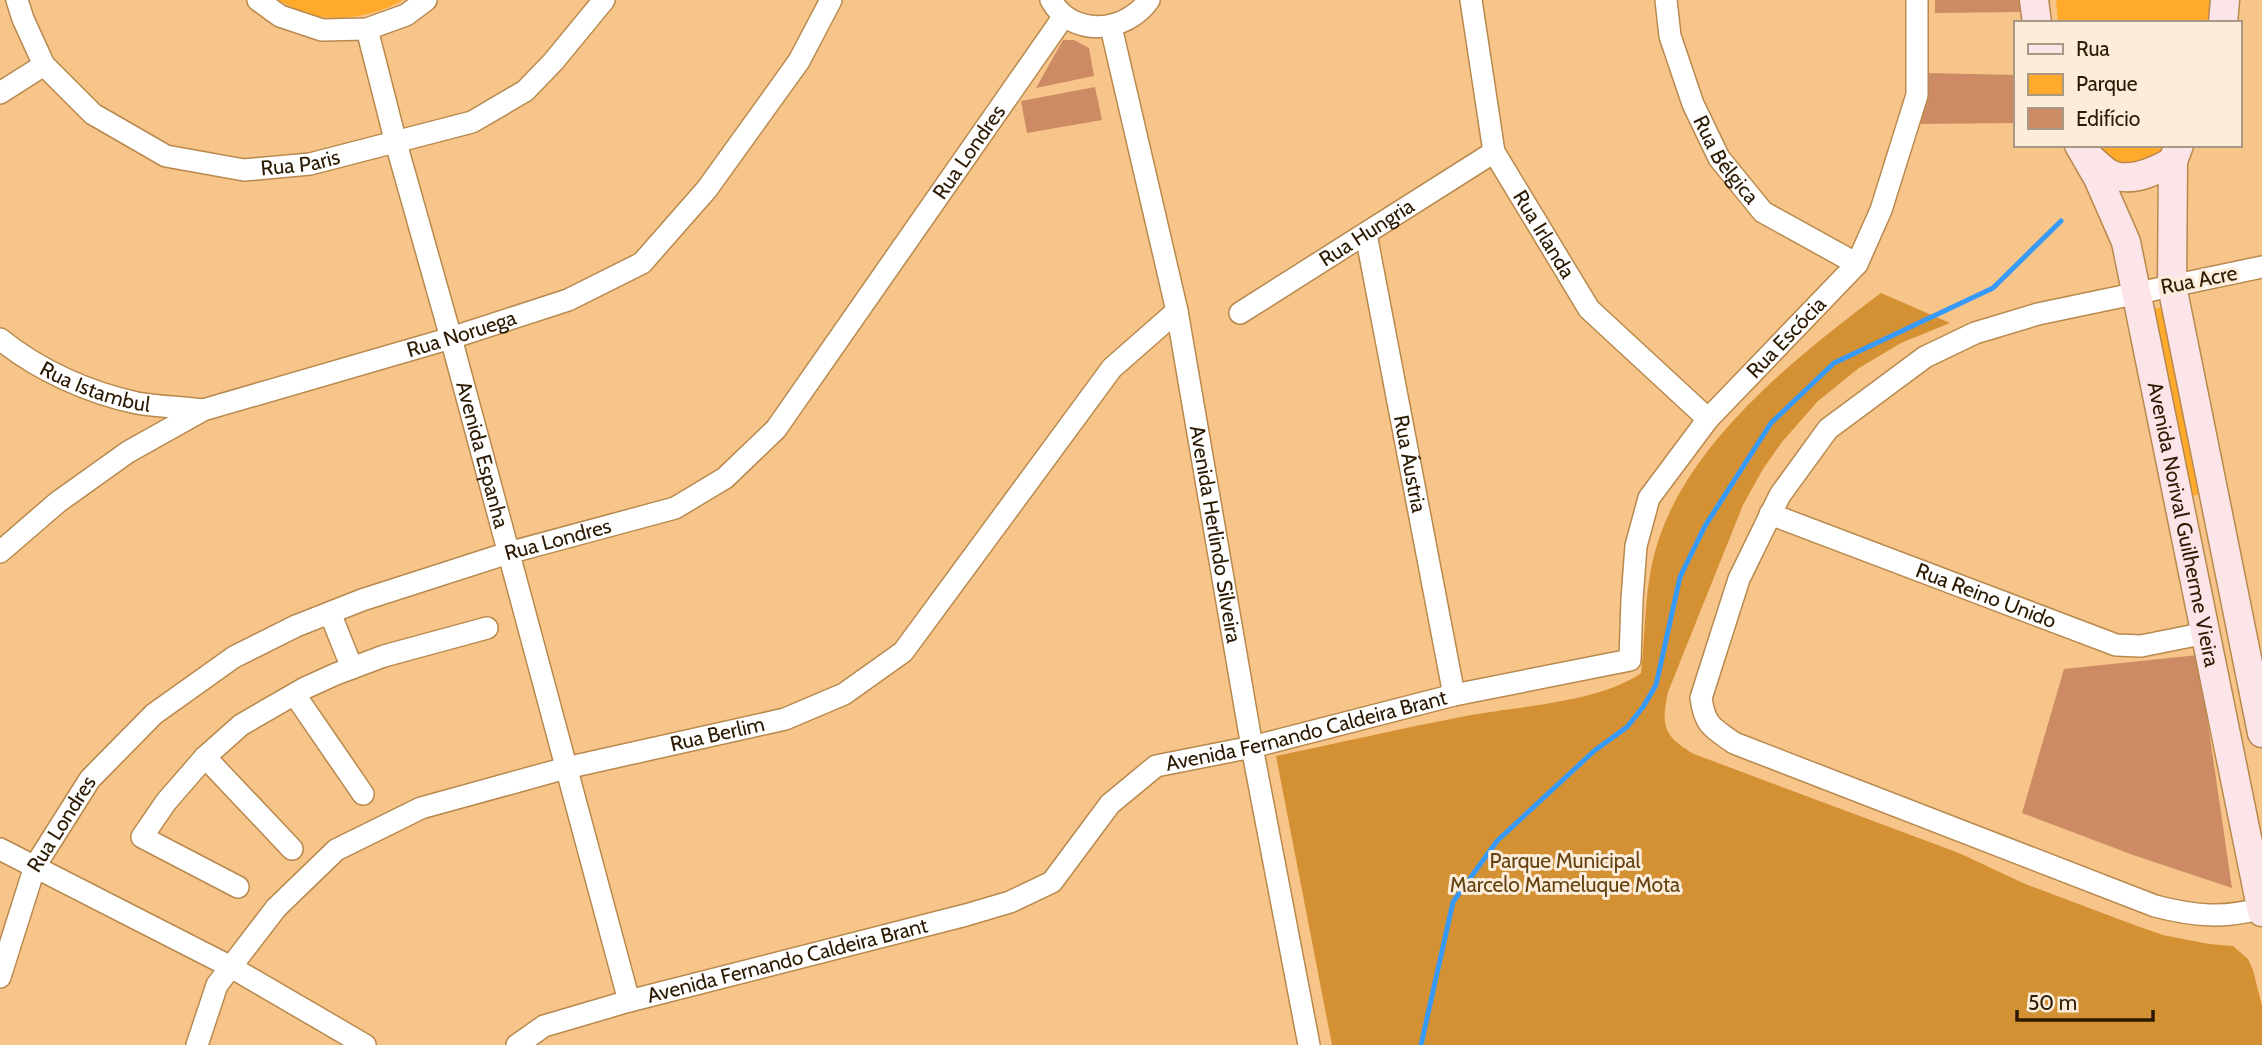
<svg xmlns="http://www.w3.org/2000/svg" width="2262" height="1045" font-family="Cabin,sans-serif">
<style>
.green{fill:#ffaa2a}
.forest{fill:#d49134}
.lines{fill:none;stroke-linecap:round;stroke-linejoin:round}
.stream{stroke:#389af8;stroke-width:5}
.building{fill:#cc8b64}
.street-casing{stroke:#b8894e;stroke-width:24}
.secondary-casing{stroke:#b8894e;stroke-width:31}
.street{stroke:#fff;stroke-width:21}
.secondary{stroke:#fbe5e8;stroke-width:28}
.labels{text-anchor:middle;stroke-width:6;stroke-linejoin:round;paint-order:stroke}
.street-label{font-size:21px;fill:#2c1a02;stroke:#fceddb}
.park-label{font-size:21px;fill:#644211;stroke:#fceddb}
</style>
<rect width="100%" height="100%" fill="#f7c589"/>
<path class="green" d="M278,0H403C376,16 333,24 302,12C294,9 286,4 278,0Z
M2056,0H2212L2207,23H2058Z
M2101,145H2166L2164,154L2128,168L2109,162Z
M2166,307L2207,493L2186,497L2150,309Z"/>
<path class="forest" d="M1881,293L1950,323L1901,343L1859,368L1818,401L1782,442L1763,469L1743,505L1668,692C1661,726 1663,736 1694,754L1959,853L2023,883L2137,926L2163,935L2209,944L2233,946L2248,959L2253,970L2262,1006V1045H1332L1276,756C1339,743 1402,728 1466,716C1517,706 1599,703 1641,673C1646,631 1644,586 1657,545C1688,442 1797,356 1881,293Z"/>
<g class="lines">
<path class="stream" d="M1421,1045L1453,902L1497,841L1594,751L1627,727L1643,707L1656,685L1680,577L1705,526L1771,423L1834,363L1993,288L2061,221"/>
</g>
<path class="building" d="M1935,0H2019L2020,12L1935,13Z
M1063,40H1074L1089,48L1094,76L1036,88Z
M1929,73L2015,75V123L1919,124Z
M1095,87L1102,120L1027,133L1021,101Z
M2198,655L2232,888L2133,855L2022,813L2064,669Z"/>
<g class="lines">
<g class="street-casing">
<g id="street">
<path id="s1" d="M17,0L23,19L44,65L93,114L166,156L244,170L310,164L472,122L525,91L553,62L604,0"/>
<path d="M258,0L280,16L322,30L367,29L406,15L426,0"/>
<path d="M1051,0C1072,38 1126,33 1149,0"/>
<path id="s2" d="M1471,0L1494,152L1589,309L1708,419"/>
<path id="s3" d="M1666,0L1670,36L1693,104L1719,158L1763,212L1857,264"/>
<path id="s4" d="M1111,27L1177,311L1252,747L1309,1045"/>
<path id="s5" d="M367,29L396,143L451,338L629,1001"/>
<path d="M0,93L44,65"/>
<path id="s6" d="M1366,234L1454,695"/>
<path d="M2262,267L2038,314L1975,333L1925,357L1828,429L1780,495L1739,579L1701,698C1705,726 1712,727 1734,743L2155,906C2194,916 2223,919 2262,908"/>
<path id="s7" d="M1240,313L1494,152"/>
<path id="s8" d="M0,339C38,370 89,393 137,403C159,407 181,407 203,410"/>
<path id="s9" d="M1770,514L2116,645L2141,646L2206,633"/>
<path id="s10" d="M0,552L58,502L128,452L203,410L451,338L568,300L642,263L707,189L799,61L831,0"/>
<path d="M330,613L352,668"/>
<path d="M295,695L363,794"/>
<path d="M205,757L292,849"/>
<path d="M0,849L231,967L365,1045"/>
<path d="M238,887L142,837L166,802L205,757L241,725L305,688L336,674L384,656L487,628"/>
<path id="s11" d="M0,977L35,866L90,779L154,714L234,657L296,626L362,600L508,553L675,508L725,478L776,429L1064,16"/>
<path id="s12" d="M197,1045L217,985L276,908L336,850L421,808L566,768L785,719L844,694L903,652L1112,368L1177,311"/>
<path id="s13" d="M517,1045L544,1026L629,1001L966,915L1010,902L1052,882L1110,804L1156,766L1252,747L1454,695L1630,660L1632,599L1636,546L1649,498L1708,419L1857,264L1881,210L1917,95V0"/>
</g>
</g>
<g class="secondary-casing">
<g id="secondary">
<path d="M2034,0L2037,23"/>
<path d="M2223,23L2225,0"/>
<path id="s14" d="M2079,145L2098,178L2126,242L2262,912"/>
<path d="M2179,145L2173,161L2172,286L2262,733"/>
<path d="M2088,156C2095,162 2106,174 2115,176C2135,181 2156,171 2173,161"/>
</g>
</g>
<use href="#street" class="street"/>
<use href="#secondary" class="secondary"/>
</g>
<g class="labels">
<g class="street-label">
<text dy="7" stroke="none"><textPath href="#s11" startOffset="1342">Rua Londres</textPath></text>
<text dy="7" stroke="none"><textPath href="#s3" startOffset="173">Rua Bélgica</textPath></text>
<text dy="7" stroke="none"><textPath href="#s1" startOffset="360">Rua Paris</textPath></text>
<text dy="7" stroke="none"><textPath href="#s7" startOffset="150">Rua Hungria</textPath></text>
<text dy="7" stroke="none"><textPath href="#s2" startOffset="250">Rua Irlanda</textPath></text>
<text transform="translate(2199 280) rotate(-11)" y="7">Rua Acre</text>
<text dy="7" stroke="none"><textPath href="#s10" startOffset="518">Rua Noruega</textPath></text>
<text dy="7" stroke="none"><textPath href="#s13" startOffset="1580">Rua Escócia</textPath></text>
<text dy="7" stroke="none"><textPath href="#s8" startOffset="108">Rua Istambul</textPath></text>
<text dy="7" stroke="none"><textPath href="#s5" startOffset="441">Avenida Espanha</textPath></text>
<text dy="7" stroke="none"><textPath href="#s6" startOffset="234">Rua Áustria</textPath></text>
<text dy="7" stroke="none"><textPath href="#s14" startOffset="396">Avenida Norival Guilherme Vieira</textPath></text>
<text dy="7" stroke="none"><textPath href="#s4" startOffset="518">Avenida Herlindo Silveira</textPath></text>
<text dy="7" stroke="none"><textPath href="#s11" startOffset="754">Rua Londres</textPath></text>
<text dy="7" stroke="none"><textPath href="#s9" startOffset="231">Rua Reino Unido</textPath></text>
<text dy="7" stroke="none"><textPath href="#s13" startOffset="873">Avenida Fernando Caldeira Brant</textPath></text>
<text dy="7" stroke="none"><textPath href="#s12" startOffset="644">Rua Berlim</textPath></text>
<text dy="7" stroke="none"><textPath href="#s11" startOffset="166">Rua Londres</textPath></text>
<text dy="7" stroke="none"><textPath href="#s13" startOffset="285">Avenida Fernando Caldeira Brant</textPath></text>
</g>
<g class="park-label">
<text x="1565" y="868">Parque Municipal<tspan x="1565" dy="24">Marcelo Mameluque Mota</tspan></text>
</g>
</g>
<rect x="2014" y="21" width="228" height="126" fill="#fceddb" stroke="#a99984" stroke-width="2"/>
<rect x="2028" y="44" width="35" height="10" fill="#fbe5e8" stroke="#a99984" stroke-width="2"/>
<text x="2076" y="56" font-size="21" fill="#2c1a02">Rua</text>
<rect x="2028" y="74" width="35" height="21" fill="#ffaa2a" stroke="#a99984" stroke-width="2"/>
<text x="2076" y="91" font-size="21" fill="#2c1a02">Parque</text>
<rect x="2028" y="108" width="35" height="21" fill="#cc8b64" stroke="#a99984" stroke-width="2"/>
<text x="2076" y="126" font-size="21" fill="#2c1a02">Edifício</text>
<path d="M2017 1010v10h136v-10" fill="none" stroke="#2c1a02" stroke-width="3.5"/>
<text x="2028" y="1010" font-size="21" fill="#2c1a02" stroke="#fceddb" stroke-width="5" paint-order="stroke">50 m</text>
</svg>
